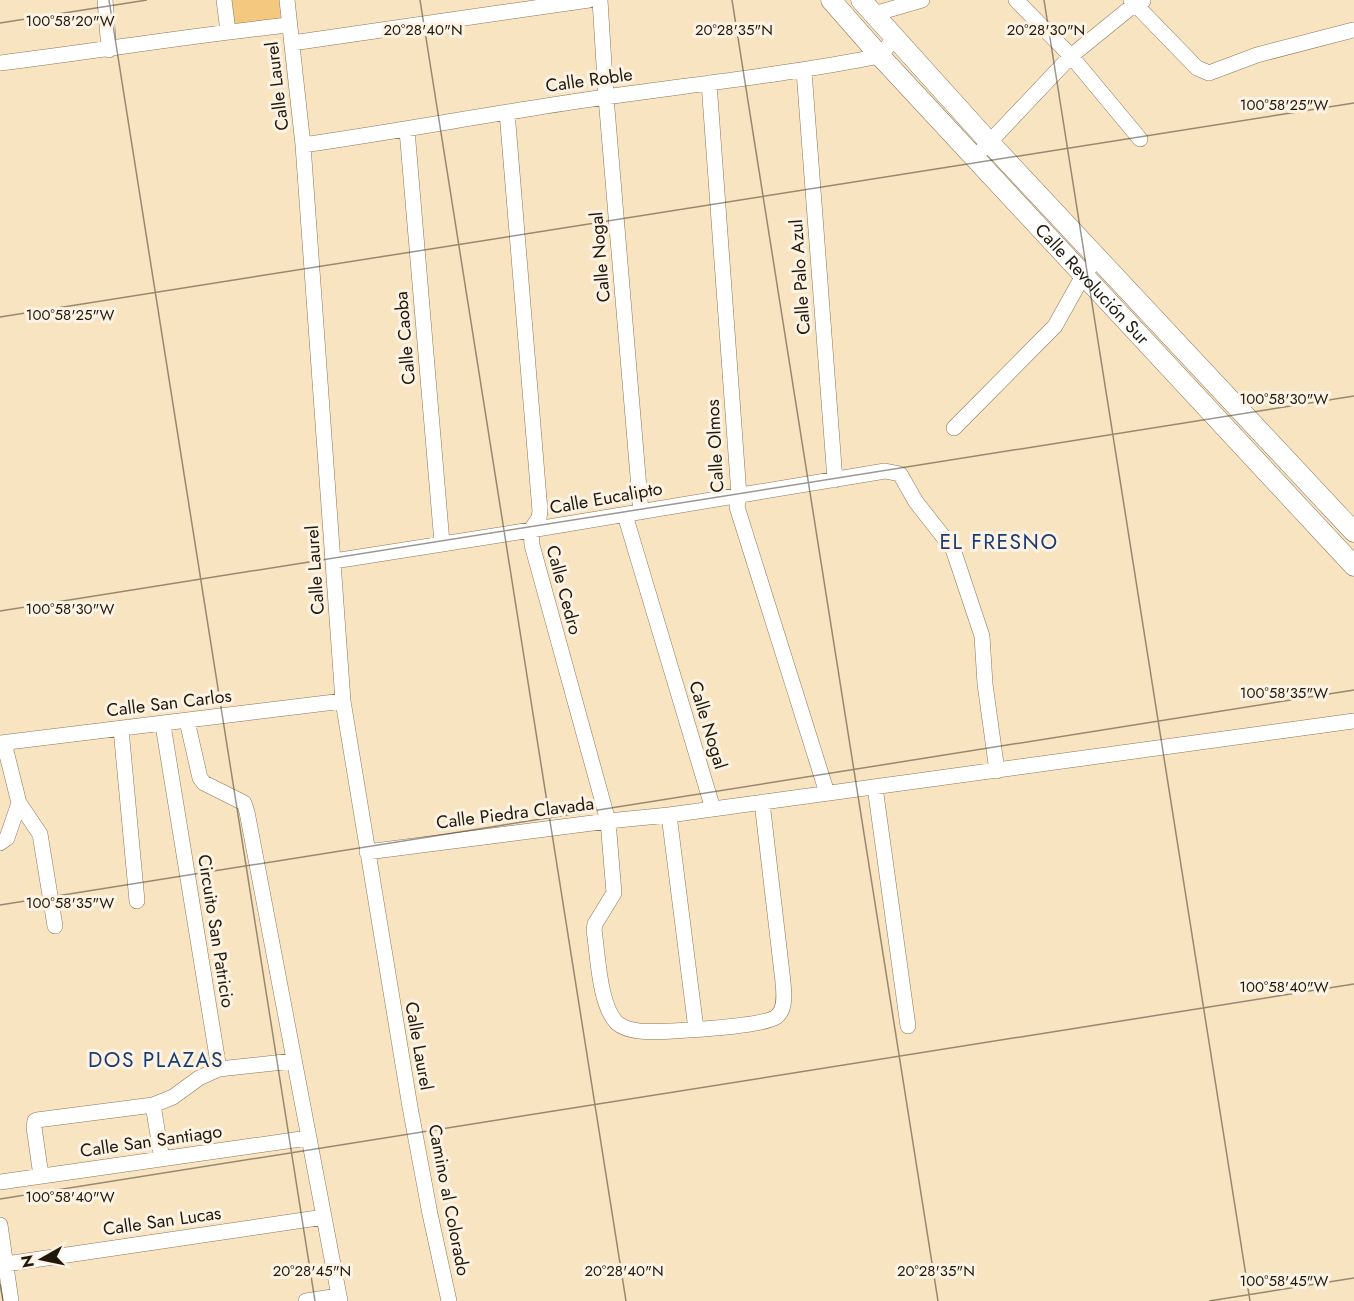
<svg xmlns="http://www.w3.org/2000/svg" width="1354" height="1301" font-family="Jost,sans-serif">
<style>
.green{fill:#f4c87f}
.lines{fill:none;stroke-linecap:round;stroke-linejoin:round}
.minor-casing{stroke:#8a7757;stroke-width:16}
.major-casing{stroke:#8a7757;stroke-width:21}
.minor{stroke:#fff;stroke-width:15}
.major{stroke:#fff;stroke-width:20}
.ticks{fill:none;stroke:#1f180b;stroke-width:1.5;stroke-opacity:0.45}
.labels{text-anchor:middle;stroke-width:6;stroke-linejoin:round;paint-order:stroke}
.street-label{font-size:18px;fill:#1f180b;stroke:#fcf3e5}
.quarter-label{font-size:21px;letter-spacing:1.5px;fill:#1b3c72;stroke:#fcf3e5}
.ticks-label{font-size:15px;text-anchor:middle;fill:#1f180b;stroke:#fcf3e5;stroke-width:6;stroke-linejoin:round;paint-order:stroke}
</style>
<rect width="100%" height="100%" fill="#f9e4c1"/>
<path class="green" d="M228,0H279L281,19L231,25Z"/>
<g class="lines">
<g class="minor-casing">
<path id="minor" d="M105,0L109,50
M224,0L228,31
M287,0L303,145L343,701L410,1107L430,1214L449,1301
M600,0L606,97L641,512
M1016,0L1071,56L1140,139
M1131,0L1197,68L1209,73L1257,55L1353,30
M874,14L922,0
M292,43L589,0
M0,63C97,51 193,35 289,25
M804,71L835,480
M709,83L739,495L737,507L827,793
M507,112L540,511L539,518L531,530L532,545L608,821L614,893L595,924L594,930C598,955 599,1005 617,1023C623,1028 631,1030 639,1031C659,1033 762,1027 776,1017C786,1010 784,993 783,982L762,802
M407,130L442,543
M303,145C400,131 495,113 592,99C688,85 785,75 880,56L895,37
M983,149L1071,56L1135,4L1143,1
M954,428L1055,326L1084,274L1098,258
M625,515L713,809
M334,561L531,530L885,471L900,474L916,502L953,549L982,636L985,684L997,771
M187,721L200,778L204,783L244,803L247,812L340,1301
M163,725L219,1069
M121,729L137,901
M0,743L343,701
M4,743L19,803L40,834L55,926
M875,787L908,1026
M669,815L696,1029
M0,843L7,838L19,803
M367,852L608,821L669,815L1354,721
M153,1105L162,1159
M41,1176L34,1127L35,1121L37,1120L153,1105L173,1097L199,1078L219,1069L293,1061
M0,1182L308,1138
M0,1225L11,1301
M6,1264L324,1217
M306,1301L339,1296"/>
</g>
<g class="major-casing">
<g id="major">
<path id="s1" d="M831,0L880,56L1354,566"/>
<path d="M861,0L990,143L1354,532"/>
</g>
</g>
<use href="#minor" class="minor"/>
<use href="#major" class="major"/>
</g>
<path class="ticks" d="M109,0L315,1301M420,0L626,1301M732,0L938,1301M1044,0L1250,1301M0,23L147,0M0,317L1354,103M0,611L1354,396M0,905L1354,690M0,1199L1354,984M0,1284L3,1301M1209,1301L1354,1278"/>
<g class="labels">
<g class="street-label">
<text transform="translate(589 80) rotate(-8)" y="6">Calle Roble</text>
<text transform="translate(277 86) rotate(-97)" y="6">Calle Laurel</text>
<text transform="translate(600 257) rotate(-95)" y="6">Calle Nogal</text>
<text transform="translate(800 277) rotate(-94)" y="6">Calle Palo Azul</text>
<text dy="6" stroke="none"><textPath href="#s1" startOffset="386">Calle Revolución Sur</textPath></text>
<text transform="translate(405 338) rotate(-95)" y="6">Calle Caoba</text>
<text transform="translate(715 446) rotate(-93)" y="6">Calle Olmos</text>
<text transform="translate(606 498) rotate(-10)" y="6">Calle Eucalipto</text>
<text transform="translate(315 570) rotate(-94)" y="6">Calle Laurel</text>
<text transform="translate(564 590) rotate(75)" y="6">Calle Cedro</text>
<text transform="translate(169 703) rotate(-7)" y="6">Calle San Carlos</text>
<text transform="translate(708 725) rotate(73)" y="6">Calle Nogal</text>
<text transform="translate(515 813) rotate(-7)" y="6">Calle Piedra Clavada</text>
<text transform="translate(216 931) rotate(81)" y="6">Circuito San Patricio</text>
<text transform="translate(419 1046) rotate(80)" y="6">Calle Laurel</text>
<text transform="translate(151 1141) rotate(-8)" y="6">Calle San Santiago</text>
<text transform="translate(449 1200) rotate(79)" y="6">Camino al Colorado</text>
<text transform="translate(162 1221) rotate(-8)" y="6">Calle San Lucas</text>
</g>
<g class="quarter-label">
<text x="999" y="549">EL FRESNO</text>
<text x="156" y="1067">DOS PLAZAS</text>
</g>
</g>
<g class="ticks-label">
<text x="70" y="26">100°58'20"W</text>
<text x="423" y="35">20°28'40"N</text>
<text x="734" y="35">20°28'35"N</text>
<text x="1046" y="35">20°28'30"N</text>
<text x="1284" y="110">100°58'25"W</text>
<text x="70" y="320">100°58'25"W</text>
<text x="1284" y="404">100°58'30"W</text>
<text x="70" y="614">100°58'30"W</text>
<text x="1284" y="698">100°58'35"W</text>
<text x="70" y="908">100°58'35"W</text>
<text x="1284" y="992">100°58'40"W</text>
<text x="70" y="1202">100°58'40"W</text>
<text x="312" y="1276">20°28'45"N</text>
<text x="624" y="1276">20°28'40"N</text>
<text x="936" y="1276">20°28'35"N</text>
<text x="1284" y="1286">100°58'45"W</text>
</g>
<g transform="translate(42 1259) rotate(261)" stroke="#fcf3e5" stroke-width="4.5" paint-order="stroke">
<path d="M0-4.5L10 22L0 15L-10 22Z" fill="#1f180b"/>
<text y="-9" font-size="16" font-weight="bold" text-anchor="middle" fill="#1f180b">N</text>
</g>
</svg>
